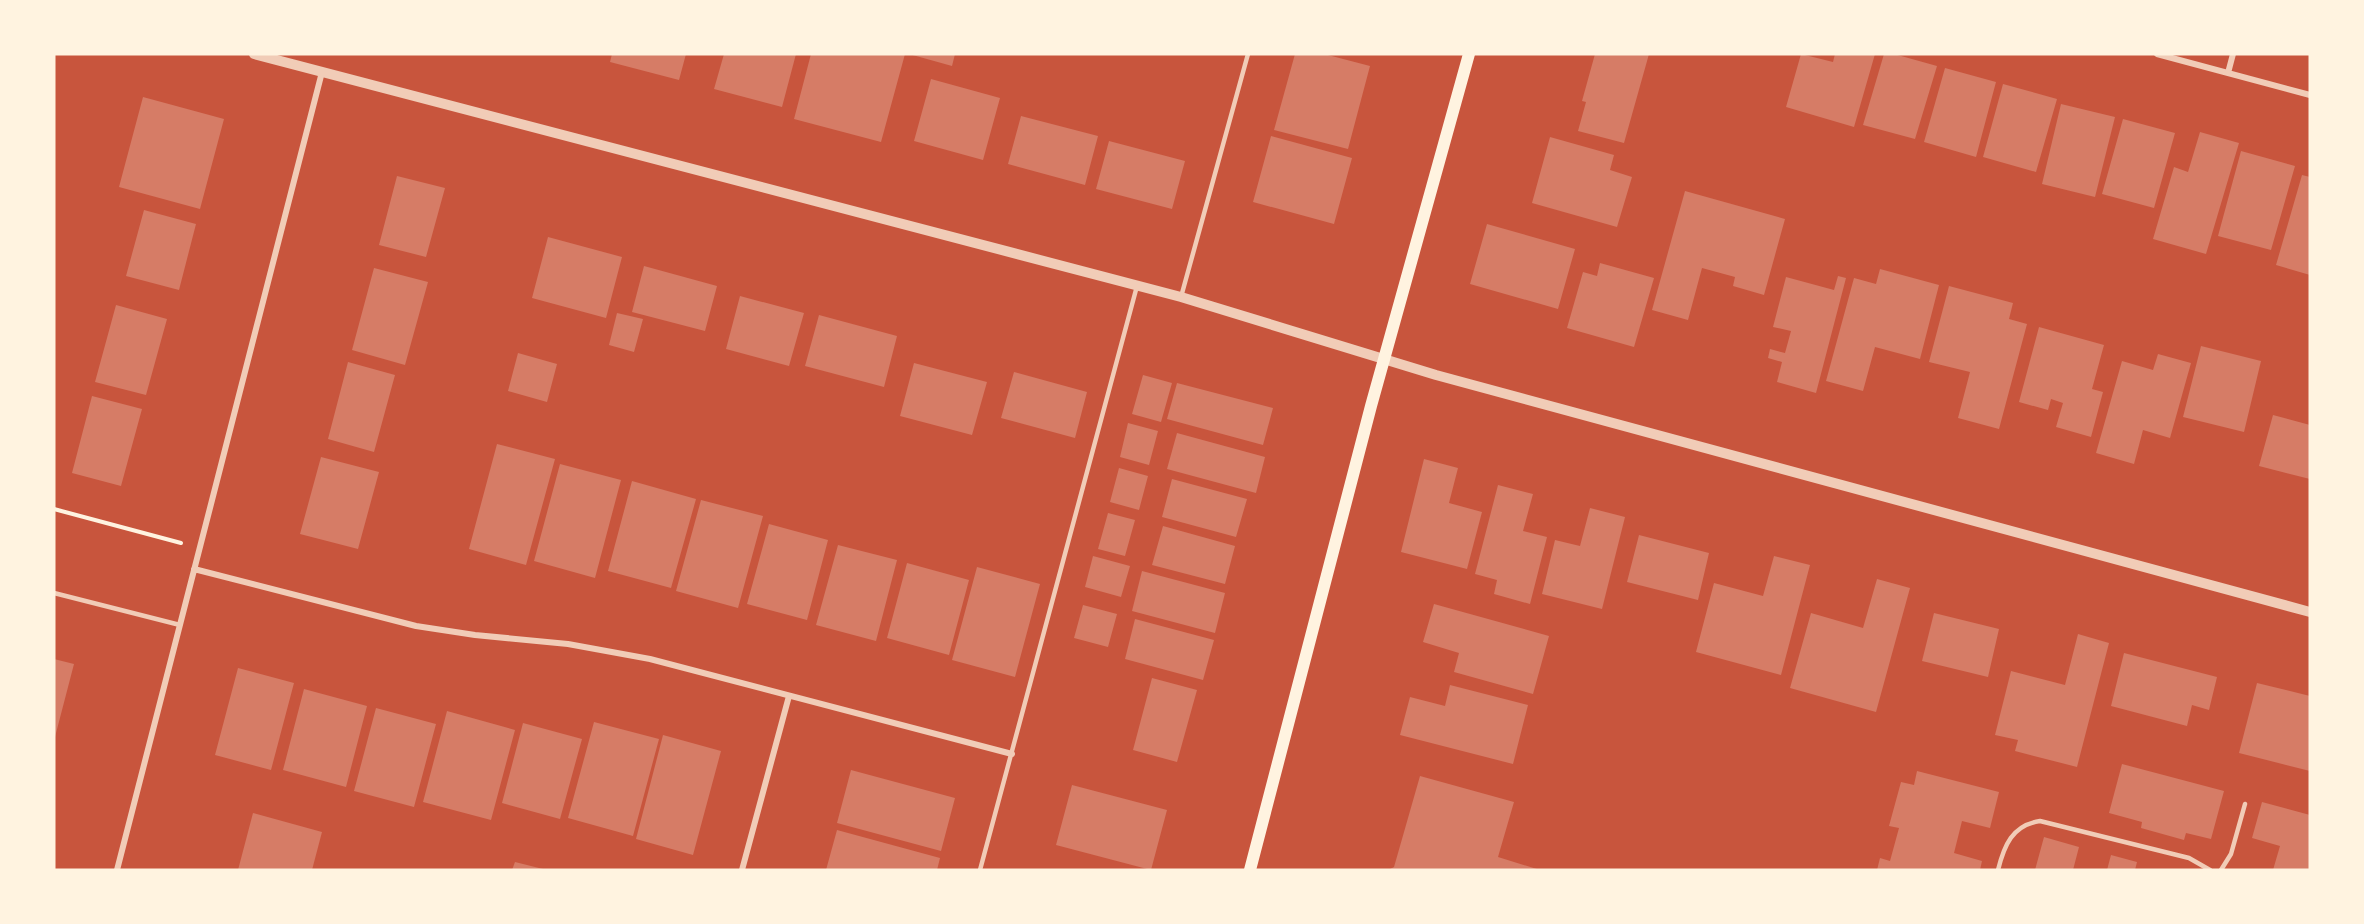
<svg xmlns="http://www.w3.org/2000/svg" width="2364" height="924" font-family="'Public Sans',sans-serif">
<style>
.building{fill:#d67c66}
.lines{fill:none;stroke-linecap:round;stroke-linejoin:round}
.path{stroke:#fff3e0;stroke-width:4}
.service{stroke:#f1ccb7;stroke-width:4.5}
.minor{stroke:#f1ccb7;stroke-width:6}
.tertiary{stroke:#f1ccb7;stroke-width:10}
.secondary{stroke:#fff3e0;stroke-width:12}
</style>
<rect width="100%" height="100%" fill="#c8553d"/>
<path class="building" d="M612,54H686L679,80L610,62Z
M724,54H796L782,107L714,89Z
M811,54H905L881,142L794,119Z
M909,54H955L952,66Z
M1295,54H1324L1370,66L1348,149L1274,130Z
M1595,54H1649L1624,143L1578,131L1586,102L1582,101Z
M1801,54L1833,62L1835,54H1875L1854,127L1786,107Z
M1884,54H1894L1937,66L1915,139L1863,125Z
M1945,68L1996,82L1976,157L1924,142Z
M931,79L1000,98L983,160L914,141Z
M2003,84L2057,99L2036,172L1983,157Z
M143,97L224,119L200,209L119,187Z
M2061,104L2115,117L2095,197L2042,184Z
M1021,116L1098,136L1085,185L1008,164Z
M2123,119L2175,133L2154,208L2102,194Z
M2200,132L2239,143L2206,254L2153,239L2174,167L2188,172Z
M1271,136L1352,158L1334,224L1253,202Z
M1550,137L1614,155L1610,170L1632,177L1617,227L1532,203Z
M1109,141L1185,161L1172,209L1096,189Z
M2241,151L2295,166L2271,250L2218,236Z
M2302,175L2310,177V275L2276,265Z
M397,176L445,188L426,257L379,245Z
M1685,191L1785,219L1764,295L1733,286L1735,277L1702,268L1688,320L1652,310Z
M144,210L196,224L179,290L126,276Z
M1487,224L1575,249L1558,309L1470,284Z
M548,237L622,257L606,318L532,298Z
M1600,263L1654,278L1634,347L1567,328L1583,272L1597,276Z
M644,266L717,286L705,331L632,312Z
M374,268L428,282L405,365L352,350Z
M1880,269L1939,285L1920,359L1875,347L1863,391L1826,381L1854,278L1876,284Z
M1838,276L1846,278L1816,393L1777,382L1782,362L1768,358L1770,349L1785,353L1791,331L1773,327L1786,277L1834,290Z
M1949,286L2013,303L2009,319L2027,324L1999,429L1958,418L1970,372L1929,362Z
M740,296L804,313L789,366L726,349Z
M116,305L167,319L146,395L95,382Z
M617,313L643,319L634,352L609,345Z
M819,315L897,336L884,387L805,366Z
M2039,327L2104,345L2092,389L2103,392L2091,437L2056,427L2063,403L2051,399L2048,410L2019,402Z
M2201,346L2261,361L2244,432L2183,417Z
M518,353L557,364L547,402L508,391Z
M2158,354L2191,363L2170,438L2143,430L2134,464L2096,453L2122,361L2153,370Z
M348,362L395,375L374,452L328,439Z
M914,363L987,382L972,435L900,416Z
M1014,372L1087,392L1075,438L1001,418Z
M1143,375L1172,383L1161,422L1132,414Z
M1177,383L1273,408L1263,445L1167,419Z
M92,396L142,409L121,486L72,473Z
M2273,415L2310,425V479L2259,466Z
M1128,423L1158,431L1149,465L1120,457Z
M1177,433L1265,457L1256,493L1167,469Z
M497,444L555,459L526,565L469,549Z
M321,457L379,472L358,549L300,534Z
M1424,459L1458,468L1449,503L1482,512L1467,569L1401,552Z
M560,464L621,480L595,578L534,561Z
M1119,468L1148,476L1139,510L1110,502Z
M1172,479L1247,499L1236,537L1162,517Z
M632,481L696,499L671,588L608,571Z
M1498,485L1533,494L1523,531L1547,537L1530,604L1494,594L1497,580L1475,574Z
M701,500L763,516L738,608L676,591Z
M1590,508L1625,517L1602,609L1542,594L1555,540L1580,546Z
M1108,513L1135,520L1125,556L1098,549Z
M769,524L828,540L807,620L747,604Z
M1163,526L1235,546L1225,584L1152,565Z
M1639,535L1709,553L1698,600L1627,582Z
M838,545L897,560L876,641L816,625Z
M1093,556L1130,566L1121,597L1085,587Z
M1774,556L1810,565L1781,675L1696,652L1714,583L1763,596Z
M907,563L969,580L949,655L887,638Z
M977,567L1040,584L1015,677L952,660Z
M1142,571L1225,593L1215,633L1132,611Z
M1877,579L1910,588L1876,712L1790,688L1811,613L1863,628Z
M1434,604L1549,636L1533,694L1454,672L1459,653L1423,642Z
M1083,605L1117,614L1108,647L1074,638Z
M1934,613L1999,629L1988,677L1922,661Z
M1135,619L1214,640L1203,680L1125,659Z
M2078,634L2109,643L2077,767L2015,751L2018,740L1995,735L2011,671L2065,685Z
M2124,653L2217,677L2209,710L2192,705L2187,726L2111,706Z
M54,659L74,664L55,737H54Z
M238,668L294,683L271,770L215,755Z
M1152,678L1197,690L1177,762L1133,750Z
M2257,683L2310,696V771L2239,753Z
M1450,685L1528,705L1513,764L1400,735L1410,697L1445,706Z
M304,689L367,706L346,787L283,770Z
M376,708L436,724L414,807L354,791Z
M447,711L515,730L491,820L423,802Z
M594,722L659,739L633,836L568,818Z
M523,723L582,739L560,819L502,803Z
M663,735L721,751L693,855L636,839Z
M2122,764L2224,791L2211,839L2186,833L2184,840L2141,828L2142,822L2109,813Z
M851,770L955,798L941,851L837,823Z
M1917,771L1999,792L1990,828L1962,821L1954,853L1982,861L1980,870H1877L1880,858L1890,861L1899,828L1889,826L1901,782L1914,785Z
M1420,776L1514,802L1498,857L1540,870H1388L1394,867Z
M1072,785L1167,810L1151,870L1056,845Z
M2262,802L2310,815V870H2273L2280,846L2252,838Z
M253,813L322,832L312,870H238Z
M837,830L940,858L937,870H826Z
M2044,837L2079,847L2073,870H2035Z
M2111,855L2137,862L2135,870H2107Z
M515,862L543,869V870H512Z"/>
<g class="lines">
<path class="path" d="M54,509L181,543"/>
<path class="service" d="M1181,297L1248,54
M54,593L180,625
M980,870L1137,286
M1998,870C2004,846 2012,825 2040,821L2189,858L2210,870
M2221,870L2231,854L2245,804"/>
<path class="minor" d="M2157,54L2310,95
M2228,73L2233,54
M194,569L416,626L475,635L568,644L650,659L1012,754
M117,870L322,72
M742,870L789,696"/>
<path class="tertiary" d="M254,54L1181,297L1436,375L2310,612"/>
<path class="secondary" d="M1250,870L1371,406L1469,54"/>
</g>
<rect width="2364" height="924" fill="none" stroke="#fff3e0" stroke-width="111"/>
</svg>
